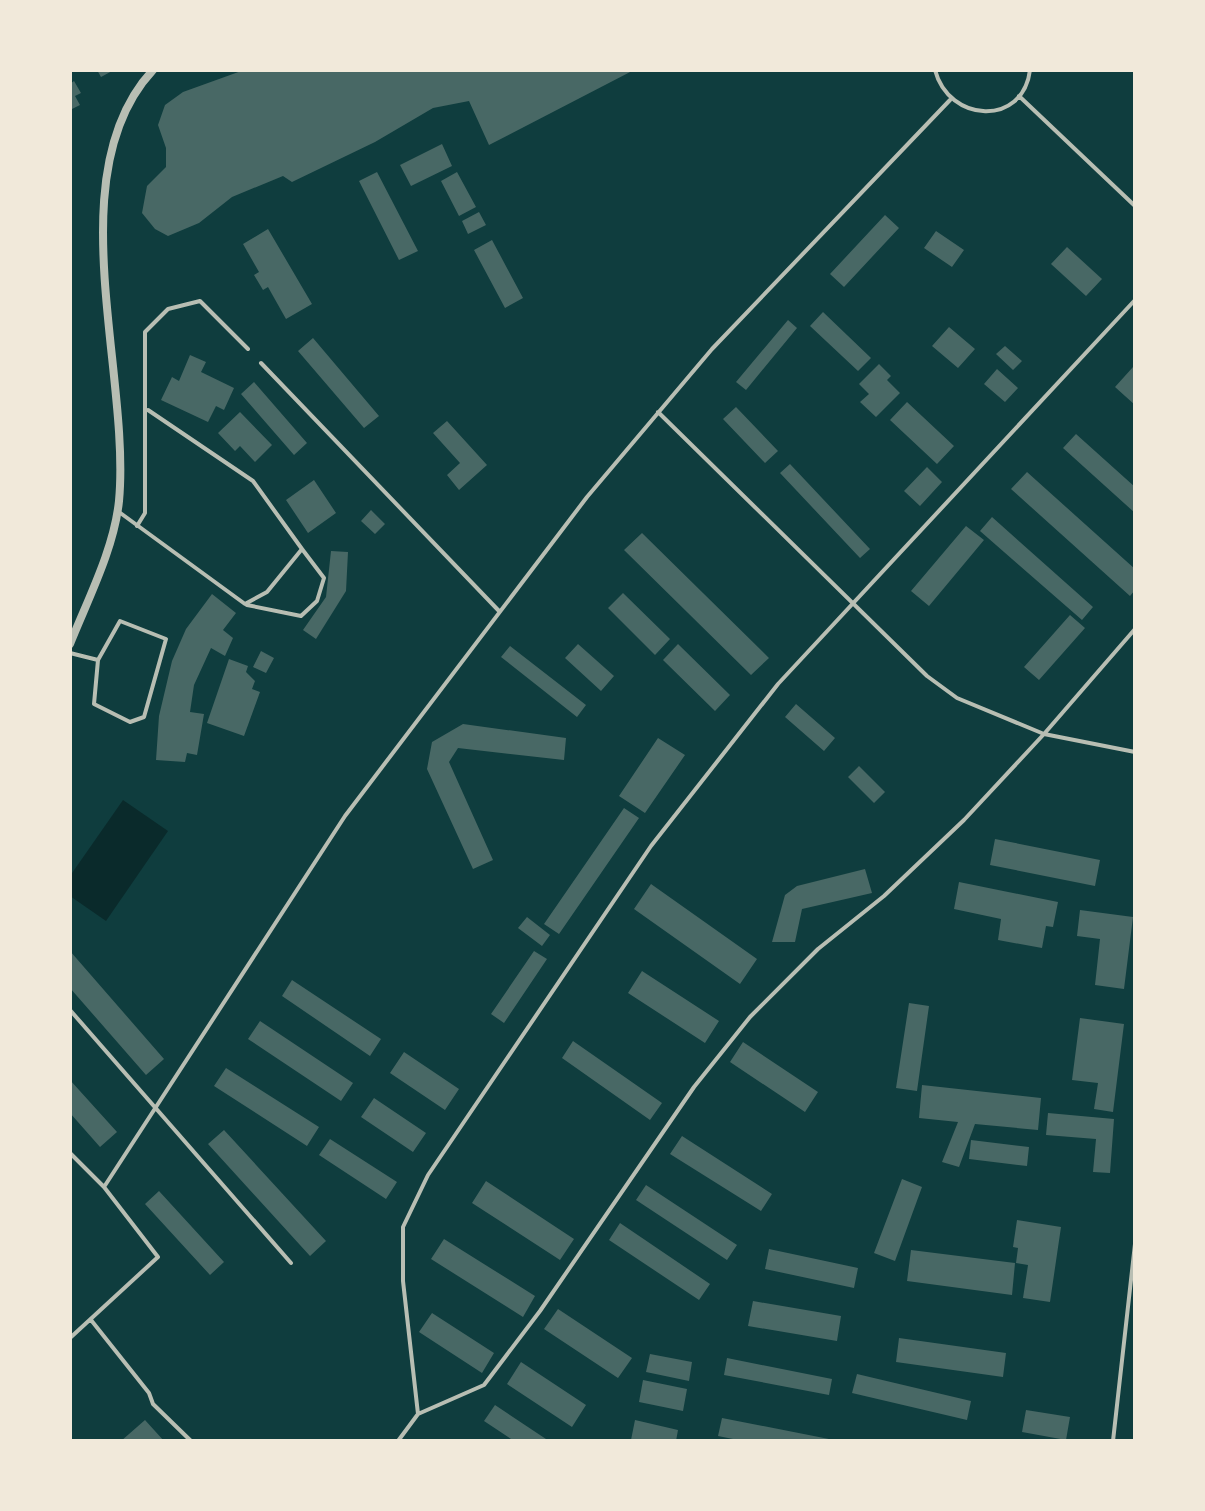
<svg xmlns="http://www.w3.org/2000/svg" width="1205" height="1511" font-family="'Public Sans',sans-serif">
<style>
.water{fill:#0a2a2b}
.building{fill:#486865}
.lines{fill:none;stroke-linecap:round;stroke-linejoin:round}
.service{stroke:#b8beb3;stroke-width:4}
.minor{stroke:#b8beb3;stroke-width:8}
</style>
<rect width="100%" height="100%" fill="#0f3d3e"/>
<path class="water" d="M123,800L168,831L106,921L70,896V876Z"/>
<path class="building" d="M97,70H114L101,77Z
M244,70H634L489,145L469,101L433,108L375,142L292,182L283,176L232,197L199,223L168,236L155,229L142,213L147,186L166,167V148L158,125L165,105L183,92Z
M74,81L81,93L75,96L80,105L70,110V84Z
M442,144L452,166L411,186L400,165Z
M377,172L418,251L399,260L359,181Z
M457,172L476,207L459,216L441,181Z
M479,212L486,225L468,234L462,221Z
M885,215L899,228L844,287L830,274Z
M268,229L312,304L286,319L268,287L263,290L254,275L259,272L243,244Z
M936,231L964,250L952,267L924,248Z
M492,240L523,298L505,308L474,250Z
M1067,247L1102,279L1086,296L1051,264Z
M823,312L871,358L858,371L810,326Z
M788,320L797,328L746,390L736,382Z
M949,327L975,349L958,368L932,346Z
M313,338L379,416L364,428L298,351Z
M1005,346L1022,361L1013,370L996,354Z
M190,355L206,362L201,372L234,388L224,410L216,406L208,422L161,400L172,377L179,381Z
M879,364L891,376L887,380L900,393L876,417L860,402L869,394L859,384Z
M1133,367L1135,369V405L1115,387Z
M997,369L1018,388L1005,402L984,384Z
M254,382L307,443L294,455L241,394Z
M907,402L954,446L937,464L890,420Z
M736,407L778,451L765,463L723,419Z
M240,412L272,445L255,462L240,446L235,451L218,433Z
M447,421L487,465L459,490L447,475L460,463L433,433Z
M1076,434L1135,487V513L1063,448Z
M790,464L870,549L860,558L780,473Z
M927,467L942,482L920,506L904,491Z
M1027,472L1135,569V590L1130,596L1011,489Z
M314,480L336,513L308,533L286,500Z
M371,510L385,524L375,534L361,521Z
M992,517L1093,607L1082,620L980,531Z
M966,526L984,540L929,606L911,591Z
M642,533L769,658L751,675L624,550Z
M331,551L348,552L346,591L316,639L303,630L326,597Z
M623,593L670,639L655,655L608,608Z
M212,594L236,613L223,630L233,638L225,656L211,648L194,685L190,712L204,714L197,755L187,753L185,762L156,760L159,716L172,661L186,629Z
M1070,615L1085,628L1039,680L1024,667Z
M578,644L614,676L601,691L565,658Z
M678,644L730,695L715,711L663,660Z
M510,646L586,705L577,717L501,657Z
M261,651L274,658L266,673L253,667Z
M229,659L248,666L246,672L255,681L252,689L260,692L244,736L207,723Z
M796,704L835,738L824,751L785,717Z
M463,724L566,738L564,760L458,748L449,762L493,860L473,869L427,769L432,742Z
M658,738L685,755L645,813L619,796Z
M859,766L885,792L874,803L848,777Z
M624,808L639,818L559,934L544,924Z
M995,839L1100,860L1095,886L990,865Z
M865,869L872,893L802,909L795,942H772L785,895L797,886Z
M959,882L1058,902L1053,927L1046,926L1042,948L998,940L1001,919L954,909Z
M651,884L757,959L740,984L634,909Z
M1080,910L1133,917L1124,989L1095,985L1100,939L1077,936Z
M527,917L550,935L542,946L518,928Z
M70,951L164,1059L146,1075L70,988Z
M534,951L547,959L504,1023L491,1014Z
M642,971L719,1021L705,1043L628,993Z
M292,980L381,1039L370,1056L282,996Z
M909,1003L929,1006L917,1091L896,1088Z
M1080,1018L1124,1024L1113,1112L1094,1109L1098,1083L1072,1080Z
M260,1021L353,1083L341,1101L248,1039Z
M573,1041L662,1103L650,1120L562,1058Z
M743,1042L818,1092L805,1112L730,1062Z
M404,1052L459,1089L445,1110L390,1073Z
M226,1068L319,1127L307,1146L214,1086Z
M70,1080L117,1132L100,1147L70,1113Z
M922,1085L1041,1098L1038,1130L975,1124L959,1167L942,1162L958,1122L919,1118Z
M374,1098L426,1133L413,1152L361,1117Z
M1048,1113L1114,1119L1110,1173L1093,1172L1096,1139L1046,1135Z
M224,1130L326,1241L310,1256L208,1144Z
M682,1136L772,1194L761,1211L670,1154Z
M330,1139L397,1182L386,1199L319,1155Z
M971,1140L1029,1147L1027,1166L969,1159Z
M902,1179L922,1187L895,1261L874,1253Z
M486,1181L574,1239L560,1260L472,1203Z
M646,1185L737,1245L727,1260L636,1200Z
M159,1191L224,1262L210,1275L145,1204Z
M1017,1220L1061,1227L1050,1302L1023,1298L1028,1265L1016,1263L1018,1248L1013,1247Z
M620,1223L710,1284L699,1300L609,1240Z
M444,1239L535,1296L523,1317L431,1259Z
M769,1249L858,1268L854,1288L765,1269Z
M911,1250L1015,1263L1012,1295L907,1281Z
M753,1301L841,1316L837,1341L748,1326Z
M558,1309L632,1358L618,1378L544,1329Z
M432,1313L494,1353L482,1373L419,1332Z
M899,1338L1006,1353L1003,1377L896,1362Z
M650,1354L692,1362L689,1381L646,1372Z
M727,1358L832,1379L829,1395L724,1375Z
M521,1362L586,1405L572,1427L507,1384Z
M857,1374L971,1401L967,1420L852,1393Z
M643,1380L687,1389L683,1411L639,1402Z
M495,1405L549,1441H514L484,1421Z
M1026,1410L1070,1417L1066,1440L1022,1432Z
M722,1418L834,1440V1441H743L718,1436Z
M145,1420L164,1441H121Z
M635,1420L678,1430L676,1441L631,1440Z"/>
<g class="lines">
<path class="service" d="M935,70C949,123 1023,127 1030,70
M1019,96L1135,206
M1135,300L778,684L651,846L428,1175L403,1227V1281L418,1414L484,1385L540,1311L694,1087L750,1017L818,949L884,896L964,820L1044,734L1135,752
M261,363L499,611
M658,412L927,676L957,698L1044,734L1135,629
M119,512L245,604L267,592L302,549L253,481L148,410
M137,526L145,513V332L168,309L200,301L248,349
M247,605L301,616L317,601L324,578L302,549
M120,621L166,639L144,717L130,722L94,704L98,660Z
M70,653L98,660
M70,1010L291,1263
M70,1153L104,1187L158,1257L70,1338
M104,1187L345,816L587,497L712,349L950,100
M91,1320L149,1393L153,1404L191,1441
M398,1441L418,1414
M1113,1441L1135,1244"/>
<path class="minor" d="M70,644C88,599 114,549 119,501C131,373 57,173 153,70"/>
</g>
<rect width="1205" height="1511" fill="none" stroke="#f1e9da" stroke-width="144"/>
</svg>
